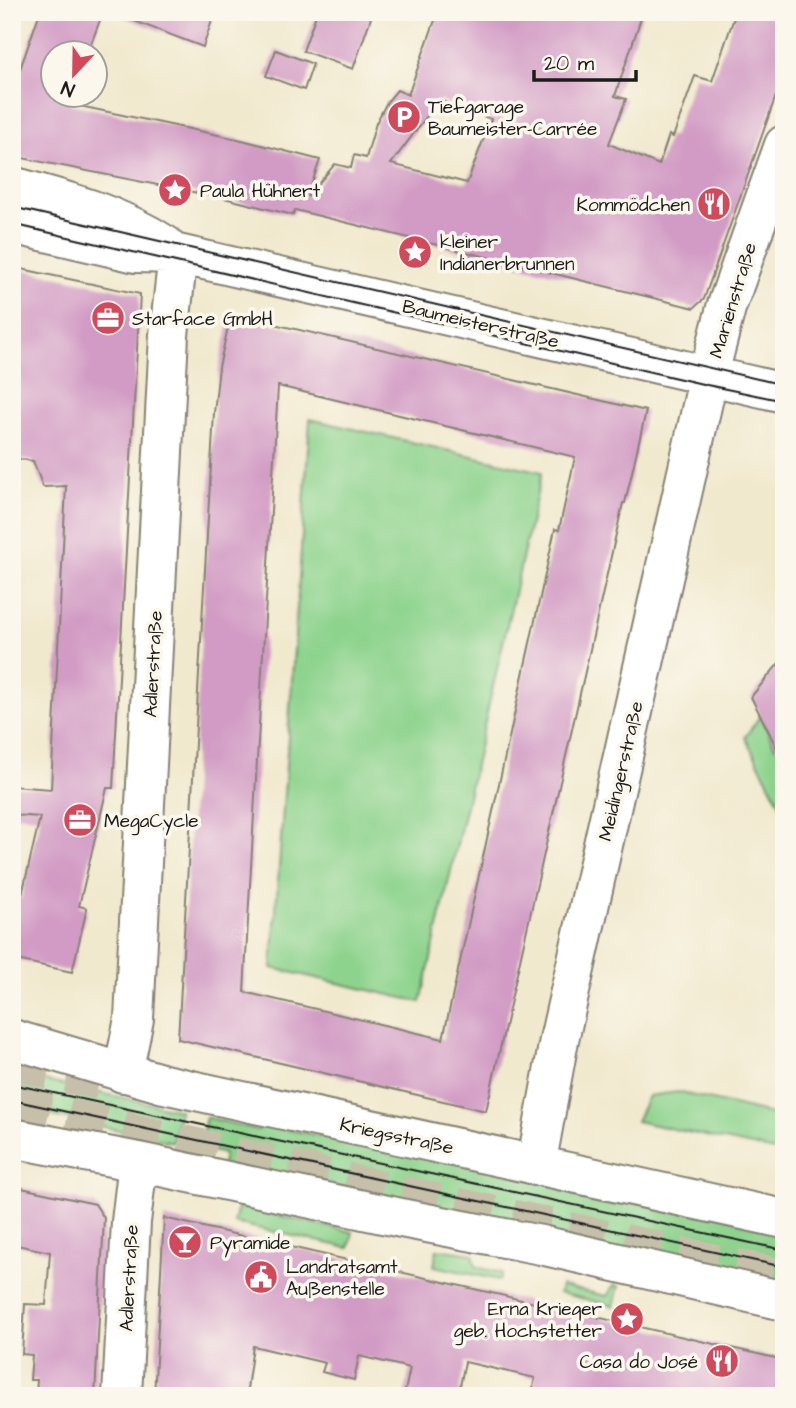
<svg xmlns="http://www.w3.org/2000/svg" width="796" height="1408" font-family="'Architects Daughter',sans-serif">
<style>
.green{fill:#8dd38d;stroke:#547854;stroke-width:2}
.building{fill:#d29bc5;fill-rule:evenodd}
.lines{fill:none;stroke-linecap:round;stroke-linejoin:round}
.major-tunnel{stroke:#c6c0aa;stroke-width:38;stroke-dasharray:38 19;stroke-linecap:butt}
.minor-casing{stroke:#868275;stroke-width:42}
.major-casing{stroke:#868275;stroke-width:42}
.minor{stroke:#fff;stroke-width:38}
.major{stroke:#fff;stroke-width:38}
.tram{stroke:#1c1c1c;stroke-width:2}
.labels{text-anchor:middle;stroke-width:7;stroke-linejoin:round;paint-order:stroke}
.poi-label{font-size:19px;fill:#1c1c1c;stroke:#fbf7ec;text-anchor:start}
.street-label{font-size:19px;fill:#1c1c1c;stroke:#fbf7ec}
</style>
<rect width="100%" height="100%" fill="#fbf7ec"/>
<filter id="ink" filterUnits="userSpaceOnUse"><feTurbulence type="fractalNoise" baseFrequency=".0143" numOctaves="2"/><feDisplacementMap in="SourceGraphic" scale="14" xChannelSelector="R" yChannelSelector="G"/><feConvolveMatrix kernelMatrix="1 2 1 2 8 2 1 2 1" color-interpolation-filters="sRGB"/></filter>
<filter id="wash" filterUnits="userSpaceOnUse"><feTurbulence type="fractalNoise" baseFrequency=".00686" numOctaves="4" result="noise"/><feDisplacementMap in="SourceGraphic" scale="28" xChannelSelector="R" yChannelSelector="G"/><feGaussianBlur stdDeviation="1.57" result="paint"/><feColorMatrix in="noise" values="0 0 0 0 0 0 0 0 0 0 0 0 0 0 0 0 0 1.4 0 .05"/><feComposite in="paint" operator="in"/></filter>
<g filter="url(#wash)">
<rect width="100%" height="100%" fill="#f1e9ce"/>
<path class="green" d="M310,419L542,472L421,1002L272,968Z
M760,716L775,747L784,743V812L745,737Z
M12,1074L180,1110L173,1142L12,1107Z
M678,1092L784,1117V1153L636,1121L648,1096Z
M206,1117L258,1130L260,1124L784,1226V1292L221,1169L224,1154L199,1148Z
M238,1207L353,1232L349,1248L234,1223Z
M437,1249L473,1254L476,1267L502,1273L500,1280L434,1266Z
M614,1285L619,1286L614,1306L559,1293L561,1286L607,1296Z"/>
<g id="blocks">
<path class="building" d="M40,12H103L88,52H52V94H73L70,104L242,140L320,160L307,197L335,164L351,168L354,155L366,158L376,123L387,102L397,90L408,95L438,12H643L615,96L626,99L609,144L659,165L669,135L673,137L695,76L712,81L736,12H784V73L704,299L694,308L295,210L293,215L228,199L12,156V92ZM439,100L491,119L467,183L391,164Z
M119,12H215L203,47L118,15Z
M317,12H373L353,69L303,51Z
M276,50L313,64L304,90L266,76Z
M12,267L140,294L113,788H107L79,906L87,908L72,972L12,959V897L21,899L40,817L12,815V786L51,789L66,486L43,487L33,461L12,458V395L21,333L12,331Z
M231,314L646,411L625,503H623L486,1111L178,1039L214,413L219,367ZM278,386L575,457L559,530L555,529L443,1039L244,992Z
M784,657V762L751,697Z
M12,1186L95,1204L104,1218L95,1396H36L37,1380H30L32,1355L22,1354L25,1304L46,1305L50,1252L12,1244Z
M164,1218L784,1360V1396H531L535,1378L465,1362L458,1396H404L410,1368L359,1356L354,1380L322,1372L325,1363L253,1346L246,1396H154Z"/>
</g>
</g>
<g filter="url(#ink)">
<use href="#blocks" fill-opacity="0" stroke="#868275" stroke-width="2"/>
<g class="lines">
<path class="major-tunnel" d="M12,1062L99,1081
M12,1104L386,1191L784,1278"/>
<g class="minor-casing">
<path id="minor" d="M12,186C65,200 119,215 165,245
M12,224L136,253L178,254L784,393
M123,1073L134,1019L169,335L178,254
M536,1166L559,1040L711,366L726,308L784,145
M122,1396L131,1222L138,1162"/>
</g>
<g class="major-casing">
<path id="major" d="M12,1039L164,1084L784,1219
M12,1138L138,1162L406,1219L541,1245L784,1301"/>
</g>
<use href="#minor" class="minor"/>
<use href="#major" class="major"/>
<path class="tram" d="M12,207L784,385
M12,224L707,385L784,401
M12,1084L784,1250
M12,1100L784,1267"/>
</g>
</g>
<defs>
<g id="parking-disc" transform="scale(1.75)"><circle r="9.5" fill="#d1495b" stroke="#fbf7ec"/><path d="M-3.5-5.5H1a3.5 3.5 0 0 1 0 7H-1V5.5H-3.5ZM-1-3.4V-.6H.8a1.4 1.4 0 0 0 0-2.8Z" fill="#fff"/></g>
<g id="sight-disc" transform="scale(1.75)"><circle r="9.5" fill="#d1495b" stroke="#fbf7ec"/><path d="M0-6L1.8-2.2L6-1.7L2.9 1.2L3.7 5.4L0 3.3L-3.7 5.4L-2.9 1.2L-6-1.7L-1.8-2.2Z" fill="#fff"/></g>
<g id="restaurant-disc" transform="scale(1.75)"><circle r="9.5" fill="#d1495b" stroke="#fbf7ec"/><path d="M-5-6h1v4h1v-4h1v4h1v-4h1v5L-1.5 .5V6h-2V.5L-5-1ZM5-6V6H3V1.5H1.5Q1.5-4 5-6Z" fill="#fff"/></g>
<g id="office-disc" transform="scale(1.75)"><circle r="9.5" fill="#d1495b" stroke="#fbf7ec"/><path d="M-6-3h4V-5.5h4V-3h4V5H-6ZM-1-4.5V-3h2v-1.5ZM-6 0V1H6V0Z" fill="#fff"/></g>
<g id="bar-disc" transform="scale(1.75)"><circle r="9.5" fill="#d1495b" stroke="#fbf7ec"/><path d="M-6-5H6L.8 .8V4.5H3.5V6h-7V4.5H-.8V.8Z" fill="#fff"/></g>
<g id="civic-disc" transform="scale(1.75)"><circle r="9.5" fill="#d1495b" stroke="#fbf7ec"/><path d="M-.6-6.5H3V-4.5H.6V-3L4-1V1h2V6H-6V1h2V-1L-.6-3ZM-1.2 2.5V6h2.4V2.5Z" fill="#fff"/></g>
</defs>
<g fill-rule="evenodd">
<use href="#parking-disc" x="404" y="117"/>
<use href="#sight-disc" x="175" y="190"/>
<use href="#restaurant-disc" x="714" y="204"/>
<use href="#sight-disc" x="415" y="252"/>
<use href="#office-disc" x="108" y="318"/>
<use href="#office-disc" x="80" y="820"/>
<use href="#bar-disc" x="185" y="1242"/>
<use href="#civic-disc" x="261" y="1277"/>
<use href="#sight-disc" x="627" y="1319"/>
<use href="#restaurant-disc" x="722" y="1361"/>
</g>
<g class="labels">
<g class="poi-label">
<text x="428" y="113">Tiefgarage<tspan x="428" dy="22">Baumeister-Carrée</tspan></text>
<text x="200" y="197">Paula Hühnert</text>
<text x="690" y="211" text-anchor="end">Kommödchen</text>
<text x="440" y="248">kleiner<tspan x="440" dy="22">Indianerbrunnen</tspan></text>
<text x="132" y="325">Starface GmbH</text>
<text x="104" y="827">MegaCycle</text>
<text x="210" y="1249">Pyramide</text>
<text x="286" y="1273">Landratsamt<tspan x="286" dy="22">Außenstelle</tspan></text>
<text x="602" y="1315" text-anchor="end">Erna Krieger<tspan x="602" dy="22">geb. Hochstetter</tspan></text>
<text x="698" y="1368" text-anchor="end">Casa do José</text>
</g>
<g class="street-label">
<text transform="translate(732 300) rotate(-73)" y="7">Marienstraße</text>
<text transform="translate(481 323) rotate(13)" y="7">Baumeisterstraße</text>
<text transform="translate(152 664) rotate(-87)" y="7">Adlerstraße</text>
<text transform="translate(620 771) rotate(-77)" y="7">Meidingerstraße</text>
<text transform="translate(397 1135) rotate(12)" y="7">Kriegsstraße</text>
<text transform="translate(128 1278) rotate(-87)" y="7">Adlerstraße</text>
</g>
</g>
<rect width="796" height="1408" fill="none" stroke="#fbf7ec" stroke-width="42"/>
<g transform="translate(74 74) rotate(202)"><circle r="33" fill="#fbf7ec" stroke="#a29f99" stroke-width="2"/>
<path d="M0-5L12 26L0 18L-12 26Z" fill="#d1495b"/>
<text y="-10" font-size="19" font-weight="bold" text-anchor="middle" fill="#1c1c1c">N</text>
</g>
<path d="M534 70v10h102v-10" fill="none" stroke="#1c1c1c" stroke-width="3.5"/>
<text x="544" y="70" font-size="21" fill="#1c1c1c" stroke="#fbf7ec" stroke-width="5" paint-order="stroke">20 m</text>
</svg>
